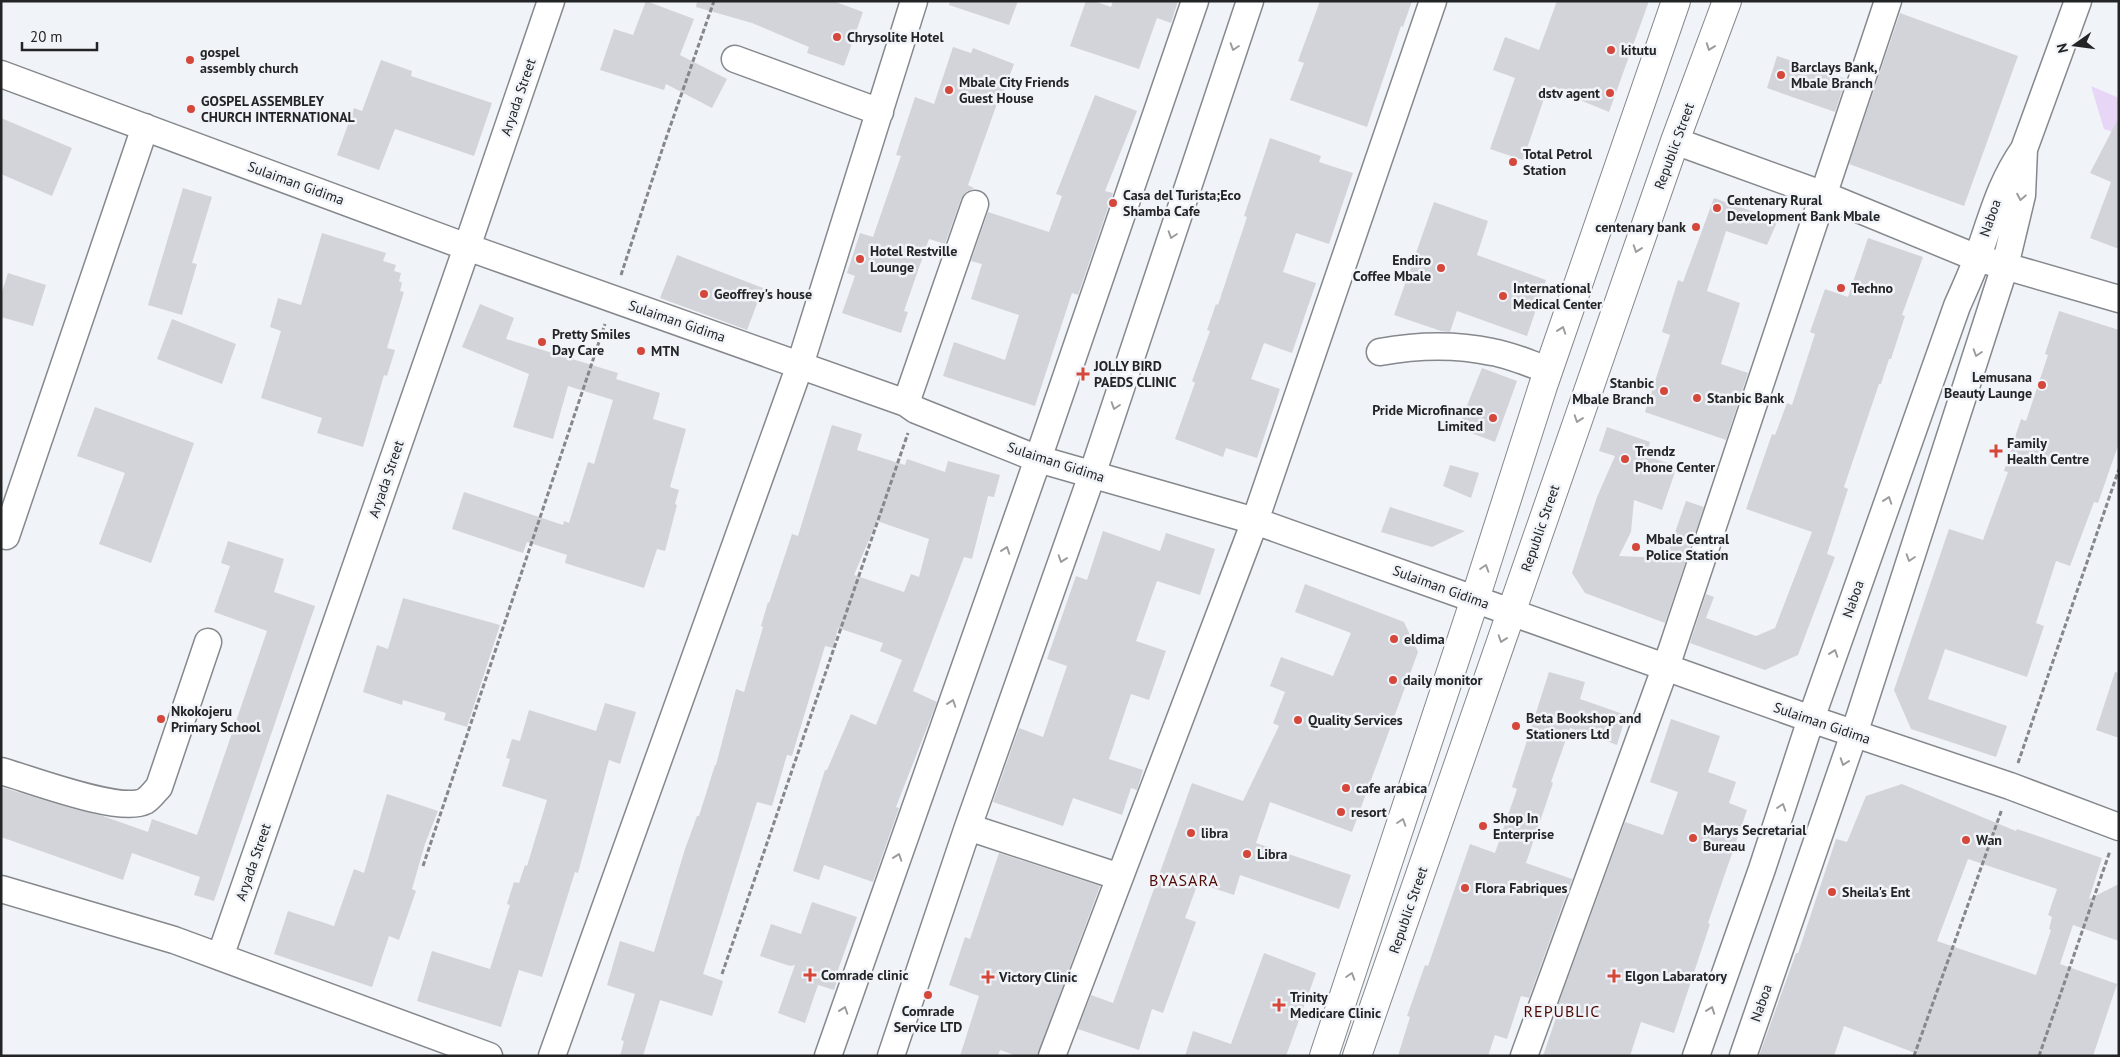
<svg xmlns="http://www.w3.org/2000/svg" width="2120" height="1057" font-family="'PT Sans',sans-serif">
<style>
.green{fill:#e8d6f7}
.building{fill:#d3d4d9;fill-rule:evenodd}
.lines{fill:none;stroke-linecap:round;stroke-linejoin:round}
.minor-casing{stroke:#85888c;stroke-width:29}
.major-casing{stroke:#85888c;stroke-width:30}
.path{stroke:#85878a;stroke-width:3;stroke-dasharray:5 2.5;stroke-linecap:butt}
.minor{stroke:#fff;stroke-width:26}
.major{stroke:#fff;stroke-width:28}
.oneway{stroke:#9c9c9d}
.poi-dot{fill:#d4473a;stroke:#f0f3f8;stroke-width:2}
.labels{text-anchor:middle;stroke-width:5;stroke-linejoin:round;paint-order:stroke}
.poi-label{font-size:14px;font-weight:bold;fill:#222425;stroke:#f0f3f8;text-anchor:start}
.street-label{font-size:14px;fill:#222425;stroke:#f0f3f8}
.quarter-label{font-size:16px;letter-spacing:1px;fill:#500b07;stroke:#f0f3f8}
</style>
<rect width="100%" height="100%" fill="#f0f3f8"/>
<path class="green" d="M2091,86L2119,98V134L2104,129Z"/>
<path class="building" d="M646,1L694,19L680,55L727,79L712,108L666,84L664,90L600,70L614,29L633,35Z
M697,1H833L863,12L844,66L807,53L809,47L752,23L696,7Z
M950,1H1018L1009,25L949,5Z
M1086,1H1094L1111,7L1113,1H1178L1171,23L1157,18L1139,69L1070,46Z
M1320,1H1412L1403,27L1401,26L1367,127L1290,100L1304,63L1298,61Z
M1557,1H1649L1609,112L1548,87L1523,160L1490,149L1515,78L1493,70L1505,37L1539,50Z
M1900,13L2018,56L1964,206L1849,164Z
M953,47L971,53L973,48L1014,64L1001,99L999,98L968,185L974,188L973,189L966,192L961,199L945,244L929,239L904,311L908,312L901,333L842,313L855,276L847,273L860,233L873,237L901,156L896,155L915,97L934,104Z
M1777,56L1846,79L1835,112L1767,88Z
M381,60L412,71L411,76L492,103L474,156L395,129L379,170L337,155L354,108L362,111Z
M1095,95L1137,111L1105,191L1113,193L1078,295L1072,293L1035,406L943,376L954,342L1005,360L1019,315L971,299L982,264L971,261L988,212L1049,232L1062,196L1056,194Z
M2119,117V249L2090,238L2111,182L2090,173Z
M1,118L72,148L52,196L1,174Z
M1270,138L1321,156L1319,162L1353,173L1329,244L1296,233L1283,272L1316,283L1292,353L1264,343L1251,379L1280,389L1257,458L1226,448L1223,457L1175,439L1195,383L1192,381L1210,331L1207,330L1216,304L1218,305L1247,217L1244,216Z
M183,188L212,197L192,263L197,264L182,315L148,305Z
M1714,198L1778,220L1767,245L1726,231L1707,291L1740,303L1721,364L1748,373L1726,440L1645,412L1670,335L1662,332L1678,280L1683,282Z
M1434,202L1488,221L1477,255L1546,280L1527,336L1457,311L1450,332L1441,331L1394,315Z
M322,233L386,253L383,261L396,265L394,271L401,273L399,281L402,283L400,291L404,292L387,348L395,350L387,376L384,375L363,447L317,433L322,418L261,398L281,331L270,327L278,298L301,305Z
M1868,238L1923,257L1902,315L1905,316L1891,359H1889L1881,384H1879L1844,487L1848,489L1827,554L1835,557L1798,655L1765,670L1690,643L1706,594L1714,597L1706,618L1756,636L1775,628L1812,532L1746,509L1772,434L1775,435L1787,403L1792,405L1815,334L1810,332L1825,289L1848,297Z
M677,255L763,288L747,330L660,298Z
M8,273L46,285L33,326L1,317V295Z
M480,304L514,318L506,339L618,373L616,379L660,393L653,419L686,429L670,487L679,490L675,504L677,505L665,551L657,549L644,588L565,563L567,555L527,542L523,553L452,529L464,492L563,525L564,521L569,523L588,462L594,464L613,400L568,386L553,439L513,427L529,374L462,347Z
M2059,311L2119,330V443L2098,503L2094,502L2070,566L2056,561L2036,623L2044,626L2027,677L1945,649L1928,699L2007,726L1996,757L1911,729L1894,690L1949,529L1983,540L2008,472L2004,471L2021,419L2026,421L2048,355L2045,354Z
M172,319L236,344L222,384L157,359Z
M1482,368L1517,381L1495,442L1458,428Z
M95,407L194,443L151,563L99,544L125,473L77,456Z
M832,425L862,434L857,450L905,465L907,459L945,472L948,461L1000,475L994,497L988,496L972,559L964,557L913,691L937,702L896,807L899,808L873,882L824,865L819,880L793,871L825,770H827L851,714L876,725L902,660L880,651L883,643L838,628L833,648L825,646L792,756L787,755L772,806L757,802L703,974L723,981L712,1016L660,1000L643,1056H620L624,1041L621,1040L635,994L607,985L620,941L654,952L685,849L697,816H699L715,765H716L736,689L744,692L763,627L761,626L768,602L769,603L792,534L798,536ZM877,521L929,539L919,577L911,574L904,592L854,575Z
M1607,427L1650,442L1646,456L1677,466L1662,510L1634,500L1631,532L1619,556L1666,558L1686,501L1704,507L1665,623L1585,593L1572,573L1597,497L1615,456L1599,451Z
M1450,465L1479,473L1471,498L1443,486Z
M1390,507L1465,531L1432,547L1381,532Z
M1103,531L1160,551L1166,533L1215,549L1200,595L1157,581L1136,641L1166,651L1149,700L1131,694L1109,759L1143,770L1137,790L1131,788L1122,815L1073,798L1063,826L993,802L1019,728L1043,737L1067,666L1047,659L1076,576L1087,580Z
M228,541L284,559L274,592L315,606L214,901L194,895L200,877L132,853L123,880L1,837V787L70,808L103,816L148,832L152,819L197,835L267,631L214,612L230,566L221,563Z
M1305,584L1404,622L1418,652L1352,832L1270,802L1256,843L1351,875L1339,909L1240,875L1234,895L1198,883L1185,918L1196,922L1163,1013L1152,1009L1139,1050L1078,1029L1091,995L1113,1003L1192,783L1243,801L1279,726L1273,723L1285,692L1270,686L1281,657L1333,676L1351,633L1295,612Z
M403,598L500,625L467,727L444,720L446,713L403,700L402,705L363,692L377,645L388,649Z
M1549,672L1585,682L1580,699L1626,715L1617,745L1570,728L1551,782L1553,783L1526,863L1572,879L1529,998L1521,996L1507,1039L1495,1035L1488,1056H1398L1410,1017L1407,1016L1425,965L1428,966L1470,844L1495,853L1517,789L1512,787Z
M2115,672L2119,673V738L2096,730Z
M605,703L636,712L620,764L609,760L578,873L575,872L542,977L519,970L501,1027L417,1001L432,951L490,969L510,905L507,904L514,882L519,883L525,865L527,866L547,800L502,786L510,759L506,758L512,739L520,741L529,710L596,731Z
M1671,719L1720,736L1708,772L1736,782L1729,803L1747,810L1708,923L1710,924L1674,1033L1641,1022L1630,1056H1543L1559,1009L1557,1008L1625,822L1663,835L1678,792L1650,782Z
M1902,784L2016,831L2017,829L2102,858L2089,899L2119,884V941L2073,925L2060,964L2117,984L2093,1056H1923L1844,1026L1834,1056H1759L1796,953H1798L1836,839L1847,842L1866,796ZM1968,859L2057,889L2048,915L2052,917L2049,929L2051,930L2036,975L1937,941Z
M387,794L438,811L425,844L412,889L416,891L399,940L389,936L372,987L274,954L288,911L334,926L354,869L364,873Z
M999,853L1100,886L1037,1056H1017L1000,1050L998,1056H960L979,996L949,985L965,937L970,939Z
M812,902L857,917L838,970L840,971L834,990L818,985L805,1023L778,1013L795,965L790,966L760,956L771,924L801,934Z
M1264,953L1316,973L1286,1056H1185L1193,1031L1231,1044Z"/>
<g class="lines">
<g class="minor-casing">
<path id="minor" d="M735,59L880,112
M1,74L467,247L906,403L916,410L1038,459L1255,521L1811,719L2010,786L2119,827
M1675,141L1824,195L1977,258L2119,299
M1380,352C1418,345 1455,344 1492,352C1511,355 1530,364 1548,370
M906,403L975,204
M6,536L145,127
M1,771C30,779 120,814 145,801C150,798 155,791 159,787L208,642
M968,827L1120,877
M1,889L174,940L489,1056
M220,957L467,247L551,1
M552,1056L800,365L914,1
M828,1056L1038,459L1195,1
M891,1056L968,827L1092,475L1250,1
M1052,1056L1255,521L1433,1
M1524,1056L1671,652L1888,1
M1696,1056L1762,869L1811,719L1957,306C1964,290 1972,273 1978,256C1992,217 2000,183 2024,149L2078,1
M1743,1056L1854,734L2005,266L2022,195L2024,149"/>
</g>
<g class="major-casing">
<path id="major" d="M1324,1056L1475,599L1543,386L1676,1
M1357,1056L1675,141L1727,1"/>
</g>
<path class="path" d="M621,275L663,147L714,1
M2018,763L2119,469
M423,866L605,324
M722,974L908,433
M1914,1056L2002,809
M2039,1056L2110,851"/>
<use href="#minor" class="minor"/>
<use href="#major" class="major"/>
</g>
<defs><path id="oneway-chevron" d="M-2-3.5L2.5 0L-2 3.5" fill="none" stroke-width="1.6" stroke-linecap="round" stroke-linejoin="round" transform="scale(1.25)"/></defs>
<g class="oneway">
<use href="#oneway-chevron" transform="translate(1234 47) rotate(108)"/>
<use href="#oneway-chevron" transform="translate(1710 47) rotate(110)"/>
<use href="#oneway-chevron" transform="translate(2021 197) rotate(101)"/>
<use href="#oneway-chevron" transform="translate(1172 235) rotate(108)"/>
<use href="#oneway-chevron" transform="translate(1637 249) rotate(109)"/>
<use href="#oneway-chevron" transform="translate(1562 330) rotate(-71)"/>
<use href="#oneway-chevron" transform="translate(1977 353) rotate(108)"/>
<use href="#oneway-chevron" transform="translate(1115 406) rotate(108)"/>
<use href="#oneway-chevron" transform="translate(1578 419) rotate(109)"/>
<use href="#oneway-chevron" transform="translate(1888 500) rotate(-71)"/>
<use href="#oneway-chevron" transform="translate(1006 550) rotate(-71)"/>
<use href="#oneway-chevron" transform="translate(1910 558) rotate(108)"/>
<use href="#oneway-chevron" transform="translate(1062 559) rotate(109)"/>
<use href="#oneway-chevron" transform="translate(1485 568) rotate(-72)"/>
<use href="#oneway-chevron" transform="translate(1502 639) rotate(109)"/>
<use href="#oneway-chevron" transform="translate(1834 653) rotate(-71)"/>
<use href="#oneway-chevron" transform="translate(952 703) rotate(-71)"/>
<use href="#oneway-chevron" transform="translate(1844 762) rotate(109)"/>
<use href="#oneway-chevron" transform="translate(1782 807) rotate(-72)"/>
<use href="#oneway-chevron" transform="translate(1402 822) rotate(-72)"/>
<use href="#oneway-chevron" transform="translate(898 857) rotate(-71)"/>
<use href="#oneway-chevron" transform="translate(1351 976) rotate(-72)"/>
<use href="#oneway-chevron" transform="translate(844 1010) rotate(-71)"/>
<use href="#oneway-chevron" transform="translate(1711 1010) rotate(-70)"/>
</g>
<g class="poi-dot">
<circle cx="837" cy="37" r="5"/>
<circle cx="1611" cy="50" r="5"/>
<circle cx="190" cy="60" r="5"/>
<circle cx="1781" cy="75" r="5"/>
<circle cx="949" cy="90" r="5"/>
<circle cx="1610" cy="93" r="5"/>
<circle cx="191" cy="109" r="5"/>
<circle cx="1513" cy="162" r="5"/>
<circle cx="1113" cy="203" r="5"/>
<circle cx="1717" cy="208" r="5"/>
<circle cx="1696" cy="227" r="5"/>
<circle cx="860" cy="259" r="5"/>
<circle cx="1441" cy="268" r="5"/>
<circle cx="1841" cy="288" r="5"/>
<circle cx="704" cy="294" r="5"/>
<circle cx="1503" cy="296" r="5"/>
<circle cx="542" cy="342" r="5"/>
<circle cx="641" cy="351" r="5"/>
<path d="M1080.5 366.5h5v5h5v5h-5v5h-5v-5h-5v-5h5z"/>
<circle cx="2042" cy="385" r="5"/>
<circle cx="1664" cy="391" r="5"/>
<circle cx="1697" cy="398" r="5"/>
<circle cx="1493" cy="418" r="5"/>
<path d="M1993.5 443.5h5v5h5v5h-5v5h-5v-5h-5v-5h5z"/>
<circle cx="1625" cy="459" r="5"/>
<circle cx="1636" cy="547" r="5"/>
<circle cx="1394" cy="639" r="5"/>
<circle cx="1393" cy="680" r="5"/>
<circle cx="161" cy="719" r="5"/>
<circle cx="1298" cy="720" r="5"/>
<circle cx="1516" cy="726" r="5"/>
<circle cx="1346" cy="788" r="5"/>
<circle cx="1341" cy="812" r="5"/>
<circle cx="1483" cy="826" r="5"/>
<circle cx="1191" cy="833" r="5"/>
<circle cx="1693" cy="838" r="5"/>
<circle cx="1966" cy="840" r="5"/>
<circle cx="1247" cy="854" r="5"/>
<circle cx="1465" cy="888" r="5"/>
<circle cx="1832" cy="892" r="5"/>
<path d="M807.5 967.5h5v5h5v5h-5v5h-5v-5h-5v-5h5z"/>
<path d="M1611.5 968.5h5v5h5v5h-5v5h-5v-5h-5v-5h5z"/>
<path d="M985.5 969.5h5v5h5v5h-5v5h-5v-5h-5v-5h5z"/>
<circle cx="928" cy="995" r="5"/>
<path d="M1276.5 997.5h5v5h5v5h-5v5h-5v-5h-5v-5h5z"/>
</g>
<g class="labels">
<g class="poi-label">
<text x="847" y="42">Chrysolite Hotel</text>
<text x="1621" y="55">kitutu</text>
<text x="200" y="57">gospel<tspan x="200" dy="16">assembly church</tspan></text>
<text x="1791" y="72">Barclays Bank,<tspan x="1791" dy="16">Mbale Branch</tspan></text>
<text x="959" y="87">Mbale City Friends<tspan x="959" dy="16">Guest House</tspan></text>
<text x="1600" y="98" text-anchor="end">dstv agent</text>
<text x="201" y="106">GOSPEL ASSEMBLEY<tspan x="201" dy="16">CHURCH INTERNATIONAL</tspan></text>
<text x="1523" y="159">Total Petrol<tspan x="1523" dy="16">Station</tspan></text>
<text x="1123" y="200">Casa del Turista;Eco<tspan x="1123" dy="16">Shamba Cafe</tspan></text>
<text x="1727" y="205">Centenary Rural<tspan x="1727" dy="16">Development Bank Mbale</tspan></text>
<text x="1686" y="232" text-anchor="end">centenary bank</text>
<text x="870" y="256">Hotel Restville<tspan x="870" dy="16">Lounge</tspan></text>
<text x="1431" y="265" text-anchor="end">Endiro<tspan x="1431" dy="16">Coffee Mbale</tspan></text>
<text x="1513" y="293">International<tspan x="1513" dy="16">Medical Center</tspan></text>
<text x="1851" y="293">Techno</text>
<text x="714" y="299">Geoffrey's house</text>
<text x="552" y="339">Pretty Smiles<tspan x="552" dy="16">Day Care</tspan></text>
<text x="651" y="356">MTN</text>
<text x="1094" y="371">JOLLY BIRD<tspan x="1094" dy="16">PAEDS CLINIC</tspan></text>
<text x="2032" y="382" text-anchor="end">Lemusana<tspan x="2032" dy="16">Beauty Launge</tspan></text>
<text x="1654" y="388" text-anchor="end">Stanbic<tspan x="1654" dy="16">Mbale Branch</tspan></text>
<text x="1707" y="403">Stanbic Bank</text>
<text x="1483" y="415" text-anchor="end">Pride Microfinance<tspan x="1483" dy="16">Limited</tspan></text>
<text x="2007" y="448">Family<tspan x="2007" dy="16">Health Centre</tspan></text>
<text x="1635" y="456">Trendz<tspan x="1635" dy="16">Phone Center</tspan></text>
<text x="1646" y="544">Mbale Central<tspan x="1646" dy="16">Police Station</tspan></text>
<text x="1404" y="644">eldima</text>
<text x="1403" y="685">daily monitor</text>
<text x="171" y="716">Nkokojeru<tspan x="171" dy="16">Primary School</tspan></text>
<text x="1526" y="723">Beta Bookshop and<tspan x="1526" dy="16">Stationers Ltd</tspan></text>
<text x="1308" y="725">Quality Services</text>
<text x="1356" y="793">cafe arabica</text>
<text x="1351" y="817">resort</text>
<text x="1493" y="823">Shop In<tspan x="1493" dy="16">Enterprise</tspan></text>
<text x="1703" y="835">Marys Secretarial<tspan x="1703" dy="16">Bureau</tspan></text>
<text x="1201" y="838">libra</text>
<text x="1976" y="845">Wan</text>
<text x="1257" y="859">Libra</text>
<text x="1475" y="893">Flora Fabriques</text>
<text x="1842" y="897">Sheila's Ent</text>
<text x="821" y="980">Comrade clinic</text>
<text x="1625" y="981">Elgon Labaratory</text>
<text x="999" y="982">Victory Clinic</text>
<text x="1290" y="1002">Trinity<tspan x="1290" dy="16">Medicare Clinic</tspan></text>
<text x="928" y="1016" text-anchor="middle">Comrade<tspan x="928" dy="16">Service LTD</tspan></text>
</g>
<g class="street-label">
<text transform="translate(518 97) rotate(-71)" y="5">Aryada Street</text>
<text transform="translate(1674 146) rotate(-70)" y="5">Republic Street</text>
<text transform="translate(296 183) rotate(20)" y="5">Sulaiman Gidima</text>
<text transform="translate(1990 218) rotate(-71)" y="5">Naboa</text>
<text transform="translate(677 321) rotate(19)" y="5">Sulaiman Gidima</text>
<text transform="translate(1056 462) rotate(18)" y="5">Sulaiman Gidima</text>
<text transform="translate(386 479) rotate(-71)" y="5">Aryada Street</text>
<text transform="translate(1540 528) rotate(-71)" y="5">Republic Street</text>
<text transform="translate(1441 587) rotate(20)" y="5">Sulaiman Gidima</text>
<text transform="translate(1853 599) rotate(-71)" y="5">Naboa</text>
<text transform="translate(1822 723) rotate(19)" y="5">Sulaiman Gidima</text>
<text transform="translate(253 862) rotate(-71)" y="5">Aryada Street</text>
<text transform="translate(1408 910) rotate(-71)" y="5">Republic Street</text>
<text transform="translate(1761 1003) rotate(-71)" y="5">Naboa</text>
</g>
<g class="quarter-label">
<text x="1184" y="886">BYASARA</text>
<text x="1562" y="1017">REPUBLIC</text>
</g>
</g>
<rect width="2120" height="1057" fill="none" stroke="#222425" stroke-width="5"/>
<g transform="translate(2075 45) rotate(256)" stroke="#f0f3f8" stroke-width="4" paint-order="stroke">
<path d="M0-4L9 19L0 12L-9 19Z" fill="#222425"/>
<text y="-8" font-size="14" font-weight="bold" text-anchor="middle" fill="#222425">N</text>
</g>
<path d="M22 42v8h75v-8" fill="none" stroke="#222425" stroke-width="2.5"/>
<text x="30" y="42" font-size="15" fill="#222425" stroke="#f0f3f8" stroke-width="4" paint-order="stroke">20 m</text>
</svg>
